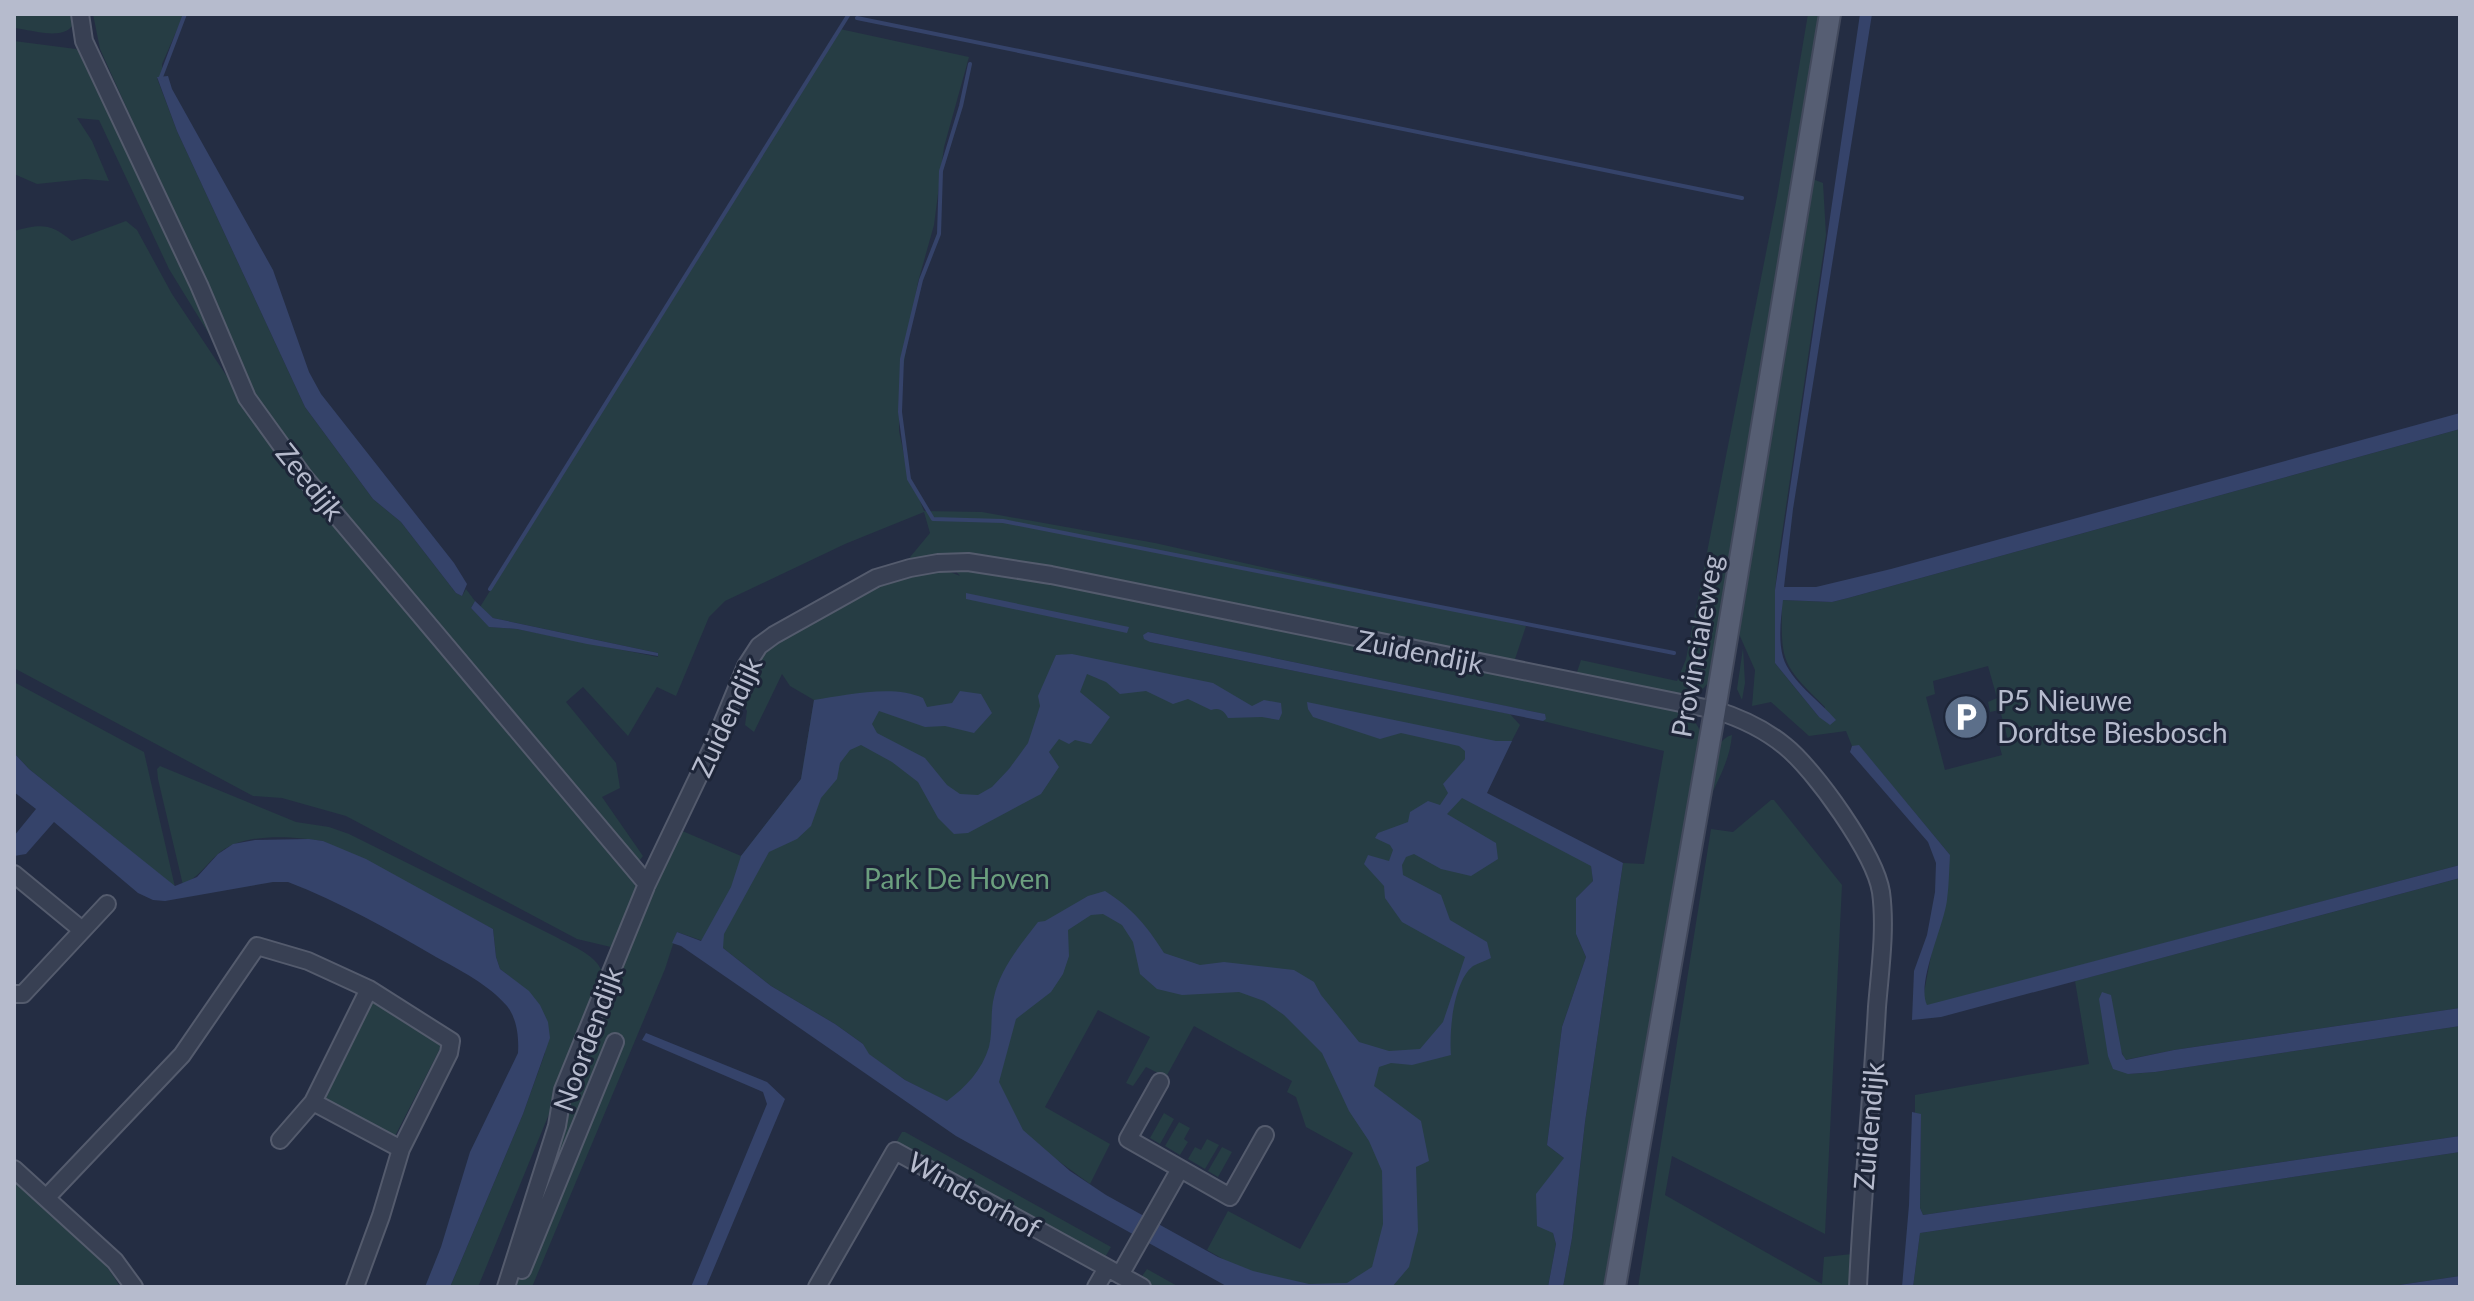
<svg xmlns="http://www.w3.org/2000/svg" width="2474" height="1301" font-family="Lato,sans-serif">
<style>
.green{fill:#263d44;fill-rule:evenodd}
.water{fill:#35436a;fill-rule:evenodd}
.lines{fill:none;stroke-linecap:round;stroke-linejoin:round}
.stream{stroke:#35436a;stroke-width:4}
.minor-casing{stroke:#545b6d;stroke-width:20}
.major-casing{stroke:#42495c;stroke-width:24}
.minor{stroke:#384053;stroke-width:16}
.major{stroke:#565e73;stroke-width:20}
.labels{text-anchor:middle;stroke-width:6;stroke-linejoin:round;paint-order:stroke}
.street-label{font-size:28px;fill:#b6bbcd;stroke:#1d2538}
.poi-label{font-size:28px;fill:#b6bbcd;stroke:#1d2538;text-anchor:start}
.park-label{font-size:28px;fill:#6b9f7e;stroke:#1d2538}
</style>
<rect width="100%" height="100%" fill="#242d43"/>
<path class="green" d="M14,14H76C74,45 35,30 14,28Z
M93,14H184L162,64L163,77L157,78L177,131L305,407L373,499L401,522L456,593L462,596L466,589L475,601L471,608L490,627L517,629L658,657V653L493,618L480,607L840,29L969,57L944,147L934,225L918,282L900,385L899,431L907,469L924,511L982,512L1155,543L1526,626L1513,665L1049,570L906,562L930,533L924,512L845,544L725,601L709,617L676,696L657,687L628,736L583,687L566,702L616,763L620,788L602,797L643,856L639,861L629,855L275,431L263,410L100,49Z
M1808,14H1820L1710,681L1699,693L1680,698L1575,678L1581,660L1677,681L1686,659L1777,197Z
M14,41L76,49L84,55L236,378L169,269L99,120L77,118L92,141L109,181L85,179L37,184L14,174Z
M1810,178L1823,183L1826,235L1779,554L1775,590V663L1819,717L1825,707C1780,663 1781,662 1782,600L1832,602L1848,598L2460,429V865L1927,1006L1923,998L1950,855L1859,746H1852L1846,731L1809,736L1771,702L1752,706L1755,670L1739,634ZM1988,666L1997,698L1988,702L1990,712L2000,710L2008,740L1999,744L2002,755L1945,770L1926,697L1935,694L1933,681Z
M126,221L137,230L172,294L236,390L631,874L636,889L635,897L616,945L611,947L577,939L346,816L282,798L253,796L14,668V231C41,224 50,223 72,241Z
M952,567H973L1614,696C1640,702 1696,704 1701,735L1608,1287H1563L1572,1238L1585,1122L1623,863L1644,864L1664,751L1543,721L1544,714L1148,632L1150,642L1510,714L1520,725L1500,764L1463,798L1591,865L1593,881L1576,898V934L1586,957L1562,1027L1547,1145L1564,1158L1553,1233L1556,1244L1548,1287H1272L1207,1250L1228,1211L1300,1249L1353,1153L1306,1127L1296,1097L1287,1092L1292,1081L1194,1026L1166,1077L1146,1067L1133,1086L1126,1083L1150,1037L1098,1010L1045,1107L1110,1144L1090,1184L1046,1152L905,1080L868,1054L863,1044L835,1024L771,986L723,948L677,932L665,969L532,1287H510L573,1086L663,863L680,830L741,856L801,779L814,700L790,686L782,674L754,732L745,725L747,711L739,695L749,672L767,650L878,579L906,577L943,569L960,576Z
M1743,648L1745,683L1742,700L1737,689Z
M14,682L144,752L175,887L29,769L14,753Z
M1732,735C1730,759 1719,778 1709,800C1711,780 1709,741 1732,735Z
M160,766L296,822L329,827L349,834L556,937C570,945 604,958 602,977C601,989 594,1003 590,1014L478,1287H450L523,1114L545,1053L513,979L500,969L496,957L493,929L323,841C291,836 241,832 217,855C205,866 198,877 183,885L158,779L157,769Z
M1771,800H1774L1842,885L1825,1234L1672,1156L1665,1195L1822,1284L1824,1257L1852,1254L1854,1287H1638L1711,829L1733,832Z
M2460,878V1008L2174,1050L2125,1060L2099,999L2128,1074L2155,1072L2460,1026V1136L1923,1215L1920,1208L1921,1115L1915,1113V1095L2089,1064L2075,981Z
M368,1000L443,1043L395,1136L321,1099Z
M1164,1113L1174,1119L1160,1144L1150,1138Z
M1179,1122L1190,1128L1184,1139L1188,1142L1180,1155L1165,1146Z
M902,1132H905L1111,1247L1104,1259L894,1146Z
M1207,1139L1219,1145L1205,1169L1188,1159L1195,1147L1201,1150Z
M1222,1147L1232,1152L1218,1177L1208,1171Z
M2460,1152V1276L2386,1287H1913L1920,1233Z
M14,1180C50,1212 96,1244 120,1287H14Z
M1147,1269L1179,1287H1155L1140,1279Z"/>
<path class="water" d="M1860,14H1872L1793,509L1784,587H1816L1891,569L2460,413V429L1848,598L1832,602L1783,600C1781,618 1778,639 1783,657C1790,681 1820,701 1836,720L1830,725L1819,717L1775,663V590Z
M168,76L172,89L273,270L309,372L321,394L454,563L467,584L462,596L456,593L401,522L373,499L305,407L177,131L157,77Z
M966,593L1129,627L1127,633L966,599Z
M475,601L493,618L658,653V656L587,644L517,629L489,627L471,608Z
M1148,632L1545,714L1546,719L1543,721L1150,642L1144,639L1143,635Z
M1072,654L1213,683L1252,706L1264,700L1281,703L1282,713L1279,720L1262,717L1228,718C1224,711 1220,707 1211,710L1188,699L1173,704L1146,691L1120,694L1106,682L1087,674L1080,692L1110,717L1091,744L1075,740L1069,744L1059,739L1049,752L1059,767L1041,794L968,833L954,834L938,818L918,782L892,762L861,745L850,750L840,763L837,779L821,798L811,826L797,839L769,852L724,934L723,948L771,986L835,1024L863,1044L869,1054L905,1080L947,1101C966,1087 982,1070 989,1047C993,1031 990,1013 994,997C1000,969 1021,944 1038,922L1045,921L1088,896L1105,891C1132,908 1147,926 1164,953L1200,965L1224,962L1294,970L1314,982L1321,995L1359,1042L1389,1051L1420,1049L1443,1022L1465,957L1402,922L1385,898L1384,886L1364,864L1368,855L1389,861L1393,850L1390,845L1375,838L1378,833L1408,822L1410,812L1428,801L1440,805L1448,793L1443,784L1465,759V751L1459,746L1401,733L1380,739L1313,717L1308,709L1307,702L1496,741H1512L1487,793L1623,863L1585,1122L1572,1238L1563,1287H1548L1556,1244L1553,1233L1537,1226L1536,1194L1564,1158L1547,1145L1562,1027L1586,957L1576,934V898L1593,881L1591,866L1462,798L1447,814L1496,843L1498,859L1471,876L1441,869L1414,854L1406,857L1402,865L1403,875L1441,895L1450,920L1487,942L1491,958C1486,961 1478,963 1473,966C1453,982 1449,1032 1451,1055L1412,1065L1391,1063L1379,1067L1374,1086L1421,1121L1429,1161L1416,1167L1418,1231L1409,1267L1392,1287H1228L956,1136L681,946L672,943L677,932L701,941L731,887L741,856L801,779L814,700C845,695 894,684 923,698L927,707L952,703L960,691L981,694L992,713L974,733L945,726L925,727L879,711L872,724L877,733L925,758L947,785L960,794L978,795L992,787L1009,769L1028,743L1040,706L1038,696L1056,655ZM1103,914L1122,925L1133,942L1140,974L1157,989L1182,995L1239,992L1264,1001L1284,1015L1322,1053L1349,1111L1369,1141L1382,1171L1383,1224L1372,1267L1347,1283L1309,1284L1253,1271L1218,1257L1106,1195L1070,1171L1023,1130L999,1082L1016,1019L1051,992L1063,974L1069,956L1068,930L1091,915Z
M1859,745L1950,855C1949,870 1949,885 1947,900C1944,926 1916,983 1927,1005L2460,865V878L1941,1017L1912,1020L1914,971L1927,935L1935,892L1936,863L1928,842L1850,752L1852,746Z
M14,753L29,769L175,886L197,877L218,854L233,844L255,840L309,839L323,841L366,859L493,929L496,957L500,969L529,991L540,1005L548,1022L550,1038L523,1114L450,1287H425L441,1247L470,1152L518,1053C519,1037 517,1019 507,1006C489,985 460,970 436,957C388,929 340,902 288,882H273L165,901L153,900L138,893L54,822L26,854L14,856V836L36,809L14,792Z
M2102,992L2111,995L2122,1054L2126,1060L2174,1050L2460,1008V1026L2155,1072L2128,1074L2113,1069L2108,1056L2099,999Z
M646,1033L767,1082L785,1099L706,1287H691L767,1104L763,1092L642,1040Z
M1912,1112L1921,1114L1920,1208L1923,1215L2460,1136V1152L1920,1233L1913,1287H1902L1909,1205Z
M2460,1276V1287H2386Z"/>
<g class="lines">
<path class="stream" d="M857,18L1742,198
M970,64L961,106L941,171L939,234L921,280L902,359L900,412L909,479L933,519L1003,521L1674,653
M163,80L161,77L185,14
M490,589L849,14"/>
<g class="minor-casing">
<path id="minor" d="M80,14L84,41L199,285L247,398L304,477L647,884
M14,874L82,930
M14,994H23L107,904
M1160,1082L1128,1139L1230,1197L1265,1135
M313,1102L369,989L451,1041L449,1053L401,1149L381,1216L355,1287
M280,1140L313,1102L401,1149
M14,1169L115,1261L134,1287
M47,1197L182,1055L257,946L308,961L369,989
M522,1270L615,1042
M1120,1275L1180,1169
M506,1287L557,1126L563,1090L647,884L713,746L746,666L759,646L774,635L876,578L910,568L938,563L968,562L1051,575L1715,710C1741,718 1763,728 1785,746C1814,769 1875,854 1881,892C1886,929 1880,970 1877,1007C1872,1101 1862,1194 1858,1287
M817,1287L895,1151L1142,1287
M1096,1287L1107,1268"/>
</g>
<g class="major-casing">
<path id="major" d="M1615,1287L1715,710L1830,14"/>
</g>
<use href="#minor" class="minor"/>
<use href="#major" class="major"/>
</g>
<defs>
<g id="parking-disc" transform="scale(2.3)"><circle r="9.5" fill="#5c6f8a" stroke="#1d2538"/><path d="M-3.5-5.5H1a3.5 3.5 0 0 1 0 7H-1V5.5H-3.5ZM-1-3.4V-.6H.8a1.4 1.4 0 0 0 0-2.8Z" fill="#fff"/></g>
</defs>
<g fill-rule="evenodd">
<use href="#parking-disc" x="1966" y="717"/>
</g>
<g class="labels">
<g class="street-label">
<text transform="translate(310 482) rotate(51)" y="10">Zeedijk</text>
<text transform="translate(1697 646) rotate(-80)" y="10">Provincialeweg</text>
<text transform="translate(1420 652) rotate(11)" y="10">Zuidendijk</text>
<text transform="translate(727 717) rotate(-65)" y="10">Zuidendijk</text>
<text transform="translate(588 1039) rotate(-70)" y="10">Noordendijk</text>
<text transform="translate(1869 1126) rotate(-85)" y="10">Zuidendijk</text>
<text transform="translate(974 1195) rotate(29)" y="10">Windsorhof</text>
</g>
<g class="poi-label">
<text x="1997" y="711">P5 Nieuwe<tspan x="1997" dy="32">Dordtse Biesbosch</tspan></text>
</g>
<g class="park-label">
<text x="957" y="889">Park De Hoven</text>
</g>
</g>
<rect width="2474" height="1301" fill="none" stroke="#b6bbcd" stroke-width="32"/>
</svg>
